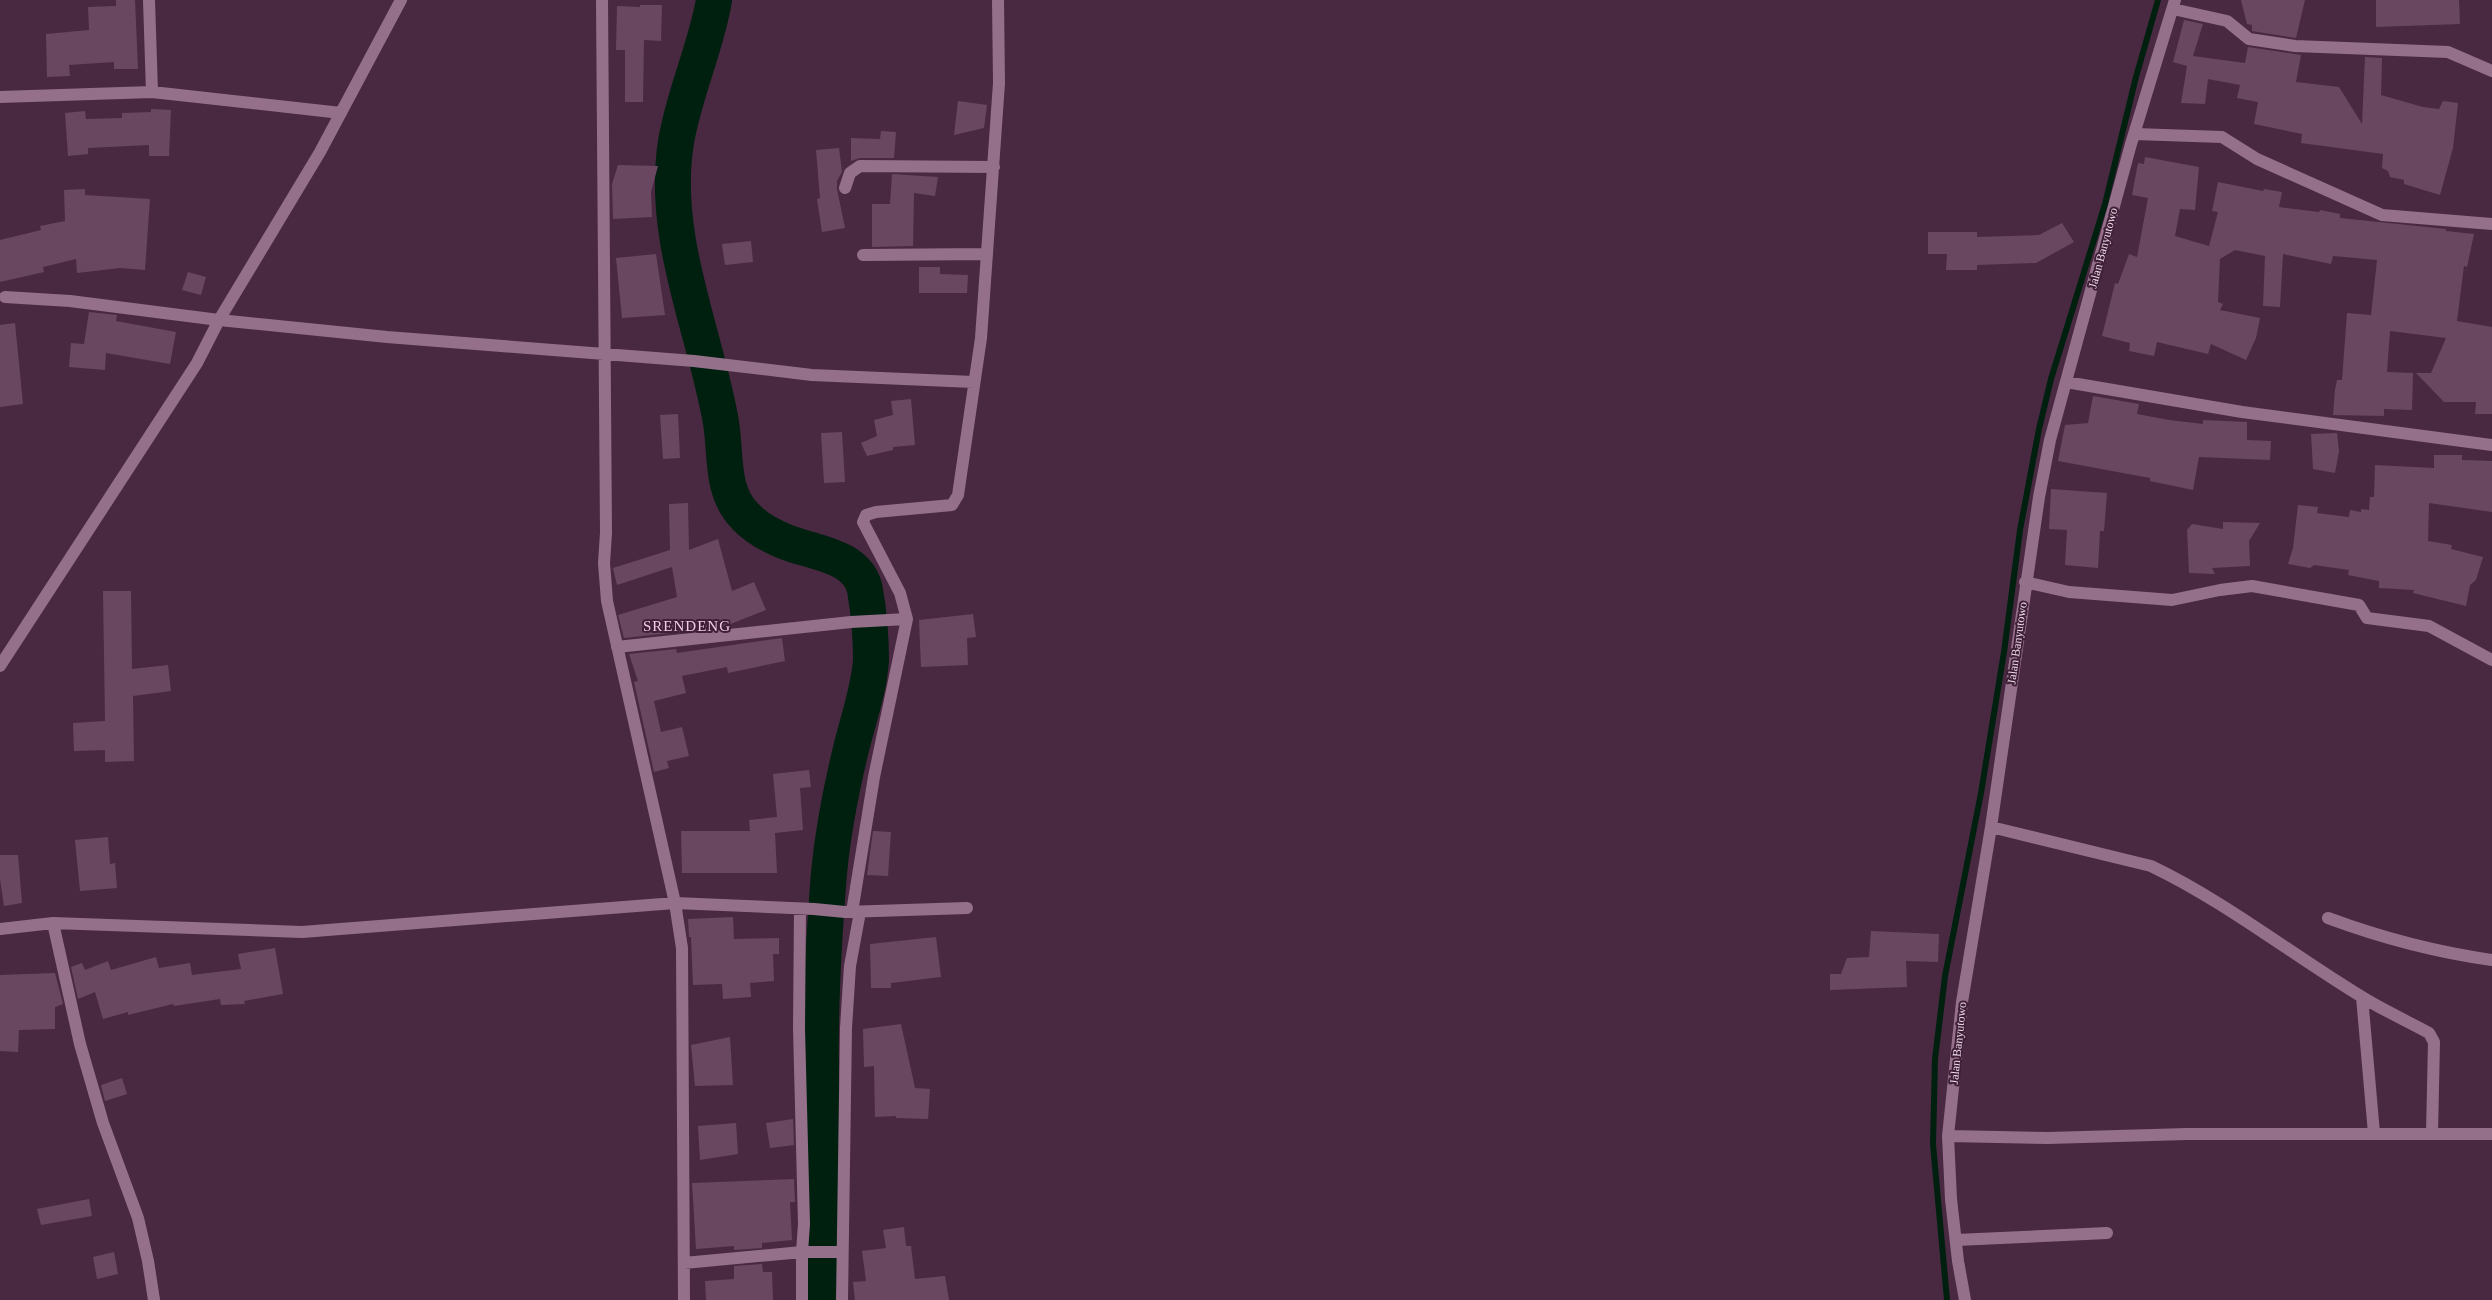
<svg xmlns="http://www.w3.org/2000/svg" width="2492" height="1300" font-family="Georgia,serif">
<style>
.lines{fill:none;stroke-linecap:round;stroke-linejoin:round}
.stream{stroke:#00200f;stroke-width:6}
.river{stroke:#00200f;stroke-width:36}
.building{fill:#694760}
.minor{stroke:#95708b;stroke-width:12}
.labels{text-anchor:middle;stroke-width:4;stroke-linejoin:round;paint-order:stroke}
.street-label{font-size:12px;fill:#edd9e7;stroke:#3e1f37}
.quarter-label{font-size:15px;letter-spacing:1px;fill:#f3cae7;stroke:#3e1f37}
</style>
<rect width="100%" height="100%" fill="#492941"/>
<g class="lines">
<path class="stream" d="M1947,1300L1933,1144L1935,1059L1945,976L1981,793L2004,652L2020,530L2039,429L2051,379L2105,204L2136,77L2158,0"/>
<path class="river" d="M714,0C706,48 684,93 676,142C661,236 703,326 720,417C727,450 719,490 745,516C756,528 771,536 786,542C813,553 858,555 865,590C869,613 871,637 871,660C869,690 858,720 851,749C841,790 833,831 829,873C824,936 820,999 821,1062C821,1102 824,1141 825,1181C825,1221 823,1260 822,1300"/>
</g>
<path class="building" d="M116,0H135L138,69H114V62L69,65L70,76L47,77L46,34L89,30L88,7L116,6Z
M2241,0H2305L2296,38L2252,31V25L2247,24Z
M2376,0H2459L2460,24L2376,27Z
M640,5H662L661,41L644,40L643,102H625V50H616L617,6L640,7Z
M2184,20L2203,24L2193,56L2245,63L2248,47L2301,55L2296,82L2339,87L2362,124L2365,57L2382,58L2381,95L2423,107L2439,109L2443,101L2458,103L2453,148L2440,195L2404,184V180L2390,177L2388,171L2382,168L2383,154L2301,143L2302,134L2254,124L2258,102L2237,98L2240,85L2208,79L2205,104L2181,103L2187,66L2173,62Z
M958,101L987,105L984,128L954,135Z
M151,109L171,110L169,156H149V145L88,148V154L68,156L65,113L85,111L86,119L122,118V113L151,112Z
M881,131L896,132L894,158H860L851,161V138L880,139Z
M839,148L842,172L837,181V189L845,228L822,232L817,199L820,198L816,150Z
M2145,157L2199,167L2195,210L2180,209L2175,236L2209,246L2218,212L2212,211L2218,182L2263,191L2264,189L2282,192L2279,207L2319,212L2320,210L2340,214V218L2446,229V231L2474,234L2467,267L2464,266L2457,321L2492,327V414H2475L2476,402H2444L2416,373H2431L2446,338L2390,331L2387,372L2413,373L2412,410L2384,409V416L2333,415L2335,390L2337,380H2342L2347,313L2371,315L2377,260L2333,256L2331,264L2283,254L2280,307L2263,306L2265,256L2235,250L2220,259L2218,302L2223,304L2220,310L2260,318L2256,338L2246,360L2211,344L2208,354L2157,342L2154,356L2129,351L2130,343L2102,336L2115,283L2118,284L2129,254L2137,257L2148,198L2132,195L2138,163L2144,164Z
M618,165L658,166L651,192L652,217L613,219L612,184Z
M892,174L938,177L935,196L914,193L913,246L872,247V204H890Z
M85,189V195L150,199L145,270L120,268L77,273L76,259L43,267L44,272L0,282V240L41,230L40,226L65,221L64,190Z
M2062,223L2074,242L2036,263L1977,265V270H1946L1947,254H1928V232H1977V237L2039,235Z
M751,241L753,262L725,265L722,244Z
M656,254L665,315L622,318L616,258Z
M919,267H940V274L968,275L967,293H919Z
M188,272L206,277L201,295L182,290Z
M89,312L117,315L116,321L176,332L170,364L106,353L105,370L69,367L71,343L84,344Z
M15,323L23,404L0,407V325Z
M2093,396L2139,404L2137,414L2169,420L2203,424V420L2247,422V440L2271,441L2270,460L2199,457L2193,490L2150,481V478L2058,461L2065,425L2088,423Z
M911,399L915,445L893,447V450L867,456L861,443L877,436L874,420L893,415L891,401Z
M678,414L680,458L663,459L660,415Z
M842,432L845,482L824,483L821,433Z
M2337,433L2339,451L2335,473L2313,469L2311,434Z
M2434,455H2462V460L2492,461V512L2429,503L2428,541L2452,545L2451,549L2483,557L2476,580L2470,585L2466,606L2413,593L2414,590L2379,588V581L2348,575L2349,570L2314,565L2310,568L2288,564L2293,548L2298,505L2318,507L2317,513L2349,517L2350,510L2361,512V509L2369,510L2370,497H2374L2375,465L2434,468Z
M2051,489L2107,493L2104,531H2100L2098,568L2065,565L2067,530L2049,529Z
M688,503L689,550L718,539L732,591L754,582L766,610L723,627L624,638L618,615L677,597L672,567L617,585L613,568L670,550L669,504Z
M2223,522L2260,523L2249,541L2250,566L2212,568L2215,574L2189,573L2187,530L2192,524L2223,529Z
M103,591H131L132,669L168,665L171,691L133,696L134,761L105,762V750L74,751L73,723L105,721Z
M973,614L976,637L967,638L968,665L921,667L919,620Z
M782,638L785,661L728,673L727,667L682,676L686,693L654,701L661,732L682,727L689,756L667,761L669,768L654,772L634,682L638,681L629,654L676,649L677,653Z
M809,770L811,787L800,788L803,830L775,833L777,873H682L681,831H750L749,820L777,817L773,774Z
M873,831L891,832L888,876L867,875Z
M108,837L110,864L115,863L117,888L80,891L75,840Z
M0,855H18L22,903L4,906L0,879Z
M733,917L734,939L779,938V954H773L774,981L750,983L751,997L723,999L722,984L693,985L691,937H689L688,919Z
M1871,931L1939,934L1938,962L1906,961L1907,987L1830,990V974H1841L1847,958L1869,957Z
M936,937L941,977L891,983V988H871L870,944Z
M275,948L283,994L244,1001L245,1004L221,1005L220,999L174,1006L173,1004L128,1015V1012L103,1019L95,992L78,999L71,967L82,963L85,970L108,961L111,970L156,957L159,968L190,963L192,975L241,969L238,954Z
M55,973L63,1004L55,1007V1029L19,1030L18,1052L0,1051V975Z
M901,1024L915,1088L930,1089L928,1119L896,1118V1116L875,1117L874,1066L864,1067L863,1029Z
M730,1037L733,1085L695,1086L691,1045Z
M122,1078L127,1094L105,1101L101,1085Z
M793,1119L794,1145L770,1148L766,1123Z
M736,1123L738,1154L700,1160L698,1126Z
M794,1179L795,1202H790L792,1240L762,1243V1248L734,1250V1246L696,1249L692,1183Z
M89,1199L92,1216L41,1225L37,1209Z
M904,1227L906,1246H911L915,1279L945,1276L949,1300H855L853,1282L866,1281L862,1251L886,1248L883,1230Z
M114,1252L118,1274L97,1279L93,1257Z
M762,1264L763,1272H772L773,1300H706L705,1281L734,1279V1266Z"/>
<g class="lines">
<path class="minor" d="M149,0L152,92
M602,0L606,533L604,563L607,601L675,903L682,948L684,1300
M2173,9L2227,21L2249,39L2295,46L2448,52L2492,71
M0,97L152,92L341,113
M2135,134L2222,137L2257,159L2382,215L2492,224
M845,188L850,173L860,166L994,167
M863,255L987,254
M5,297L70,301L219,320L387,337L694,361L812,375L973,382
M2066,382L2242,412L2492,445
M2025,582L2069,592L2172,600L2220,590L2252,586L2359,605L2367,618L2429,626L2492,660
M617,647L851,622L907,619
M0,666L197,363L219,320L320,152L401,0
M1991,827L2151,866C2226,902 2291,954 2362,997C2383,1010 2407,1021 2429,1033L2434,1042L2432,1133
M800,909L799,1028L804,1224L802,1252V1300
M852,912L874,777L907,619L900,593L863,522L866,515L876,512L952,505L958,495L981,338L999,83L998,0
M2328,918C2382,938 2435,952 2492,960
M53,923L80,1044L103,1123L138,1218L148,1261L154,1300
M0,929L53,923L302,932L675,903L814,909L845,912L967,908
M2362,997L2374,1133
M1948,1136L2048,1138L2187,1134H2492
M1956,1240L2107,1233
M684,1263L802,1252H842
M842,1300L846,1028L850,966L860,912
M1965,1300L1958,1261L1951,1199L1948,1136L1962,1002L1991,827L2039,497L2050,440L2131,144L2175,0"/>
</g>
<g class="labels">
<g class="street-label">
<text transform="translate(2103 248) rotate(-75)" y="4">Jalan Banyutowo</text>
<text transform="translate(2017 643) rotate(-82)" y="4">Jalan Banyutowo</text>
<text transform="translate(1958 1043) rotate(-84)" y="4">Jalan Banyutowo</text>
</g>
<g class="quarter-label">
<text x="687" y="631">SRENDENG</text>
</g>
</g>
</svg>
